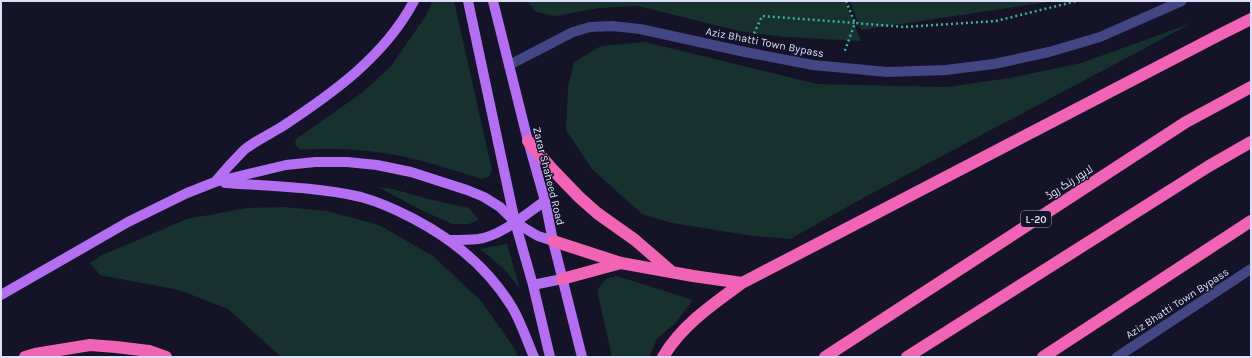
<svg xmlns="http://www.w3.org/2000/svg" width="1252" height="358" font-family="Karla,Cairo,sans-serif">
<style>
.green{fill:#16312e}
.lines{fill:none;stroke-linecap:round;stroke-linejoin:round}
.path{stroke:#3cb19f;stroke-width:2.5;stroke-dasharray:2 3;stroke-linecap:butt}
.minor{stroke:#424682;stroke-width:10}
.major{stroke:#b46ef2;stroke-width:10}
.highway{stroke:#f163b4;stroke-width:12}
.labels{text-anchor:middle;stroke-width:3;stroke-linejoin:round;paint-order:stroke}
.shield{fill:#141328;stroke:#a1a0bc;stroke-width:1}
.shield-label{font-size:10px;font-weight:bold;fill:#ddddfc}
.street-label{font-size:11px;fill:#ddddfc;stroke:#141328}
</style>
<rect width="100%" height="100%" fill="#141328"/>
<path class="green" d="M433,1H454L492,170L489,177L482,179C452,170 421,159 390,154C361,149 330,148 301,150L295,145L296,139L363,92L391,66L425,17Z
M527,1H845L861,41L784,37L739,31L638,6L599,8L556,16L536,12Z
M850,1H1054L861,30Z
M1192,23L867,196L790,239L753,236L672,223L642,214L592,169L566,130L568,87L574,62L601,46L645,42L817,84L947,87L1010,78L1081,63Z
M378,187L393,189L428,199L469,208L479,220L469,224H452L421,210Z
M284,207L327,211L379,225L433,256L481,301L513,346L518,357H281L228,309L179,290L110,277L101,276L90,263L102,255L187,219L247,208Z
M507,244L520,289L505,270L480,249Z
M617,276L693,300L676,322L657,339L649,357H612L597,290L606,279Z"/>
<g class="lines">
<path class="path" d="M846,1L855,23L904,27L996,21L1077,1
M752,38L762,16L855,23L844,53"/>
<path class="minor" d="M509,65L573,32L590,27L612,26L640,29L745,52L813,65L887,72L946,70L994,64L1049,52L1100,37L1182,1
M1117,357L1251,269"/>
<path class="major" d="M468,1L515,222L533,285L550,357
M493,1L528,141L545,201L553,241L582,357
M215,182C224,171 234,160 244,150C255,141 270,134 283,126C333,93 385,56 414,1
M225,183C269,186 317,187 361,197C379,202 397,210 414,219C454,240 488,268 512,307C521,322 527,341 534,357
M450,240C459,240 468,240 478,239C501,236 526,214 545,201
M533,285L562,279
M1,295L128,222L187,193L215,182L286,165L315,162H347L377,165L411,172L467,190L484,197L500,207L515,222L526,229L538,236L553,241"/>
<path class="highway" d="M528,141L552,169L579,197L597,213L635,240L672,272
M553,241L621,263L693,276L742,283
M562,279L621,263
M25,357L35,354L90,345L116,347L149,351L166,357
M663,357C682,325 713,304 742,283L1221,34L1251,19
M825,357L1186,122L1251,87
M907,357L1209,166L1251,142
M1043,357L1251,221"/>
</g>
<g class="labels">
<rect class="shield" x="1021" y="211" width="30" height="16" rx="3"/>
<g class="shield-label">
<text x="1036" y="223">L-20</text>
</g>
<g class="street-label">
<text transform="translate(765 42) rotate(11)" y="4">Aziz Bhatti Town Bypass</text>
<text transform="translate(549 176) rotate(76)" y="4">Zarar Shaheed Road</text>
<text transform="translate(1069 182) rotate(-33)" y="4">لاہور رنگ روڈ</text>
<text transform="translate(1177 303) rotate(-33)" y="4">Aziz Bhatti Town Bypass</text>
</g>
</g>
<rect width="1252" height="358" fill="none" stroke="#ddddfc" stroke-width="4"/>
</svg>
